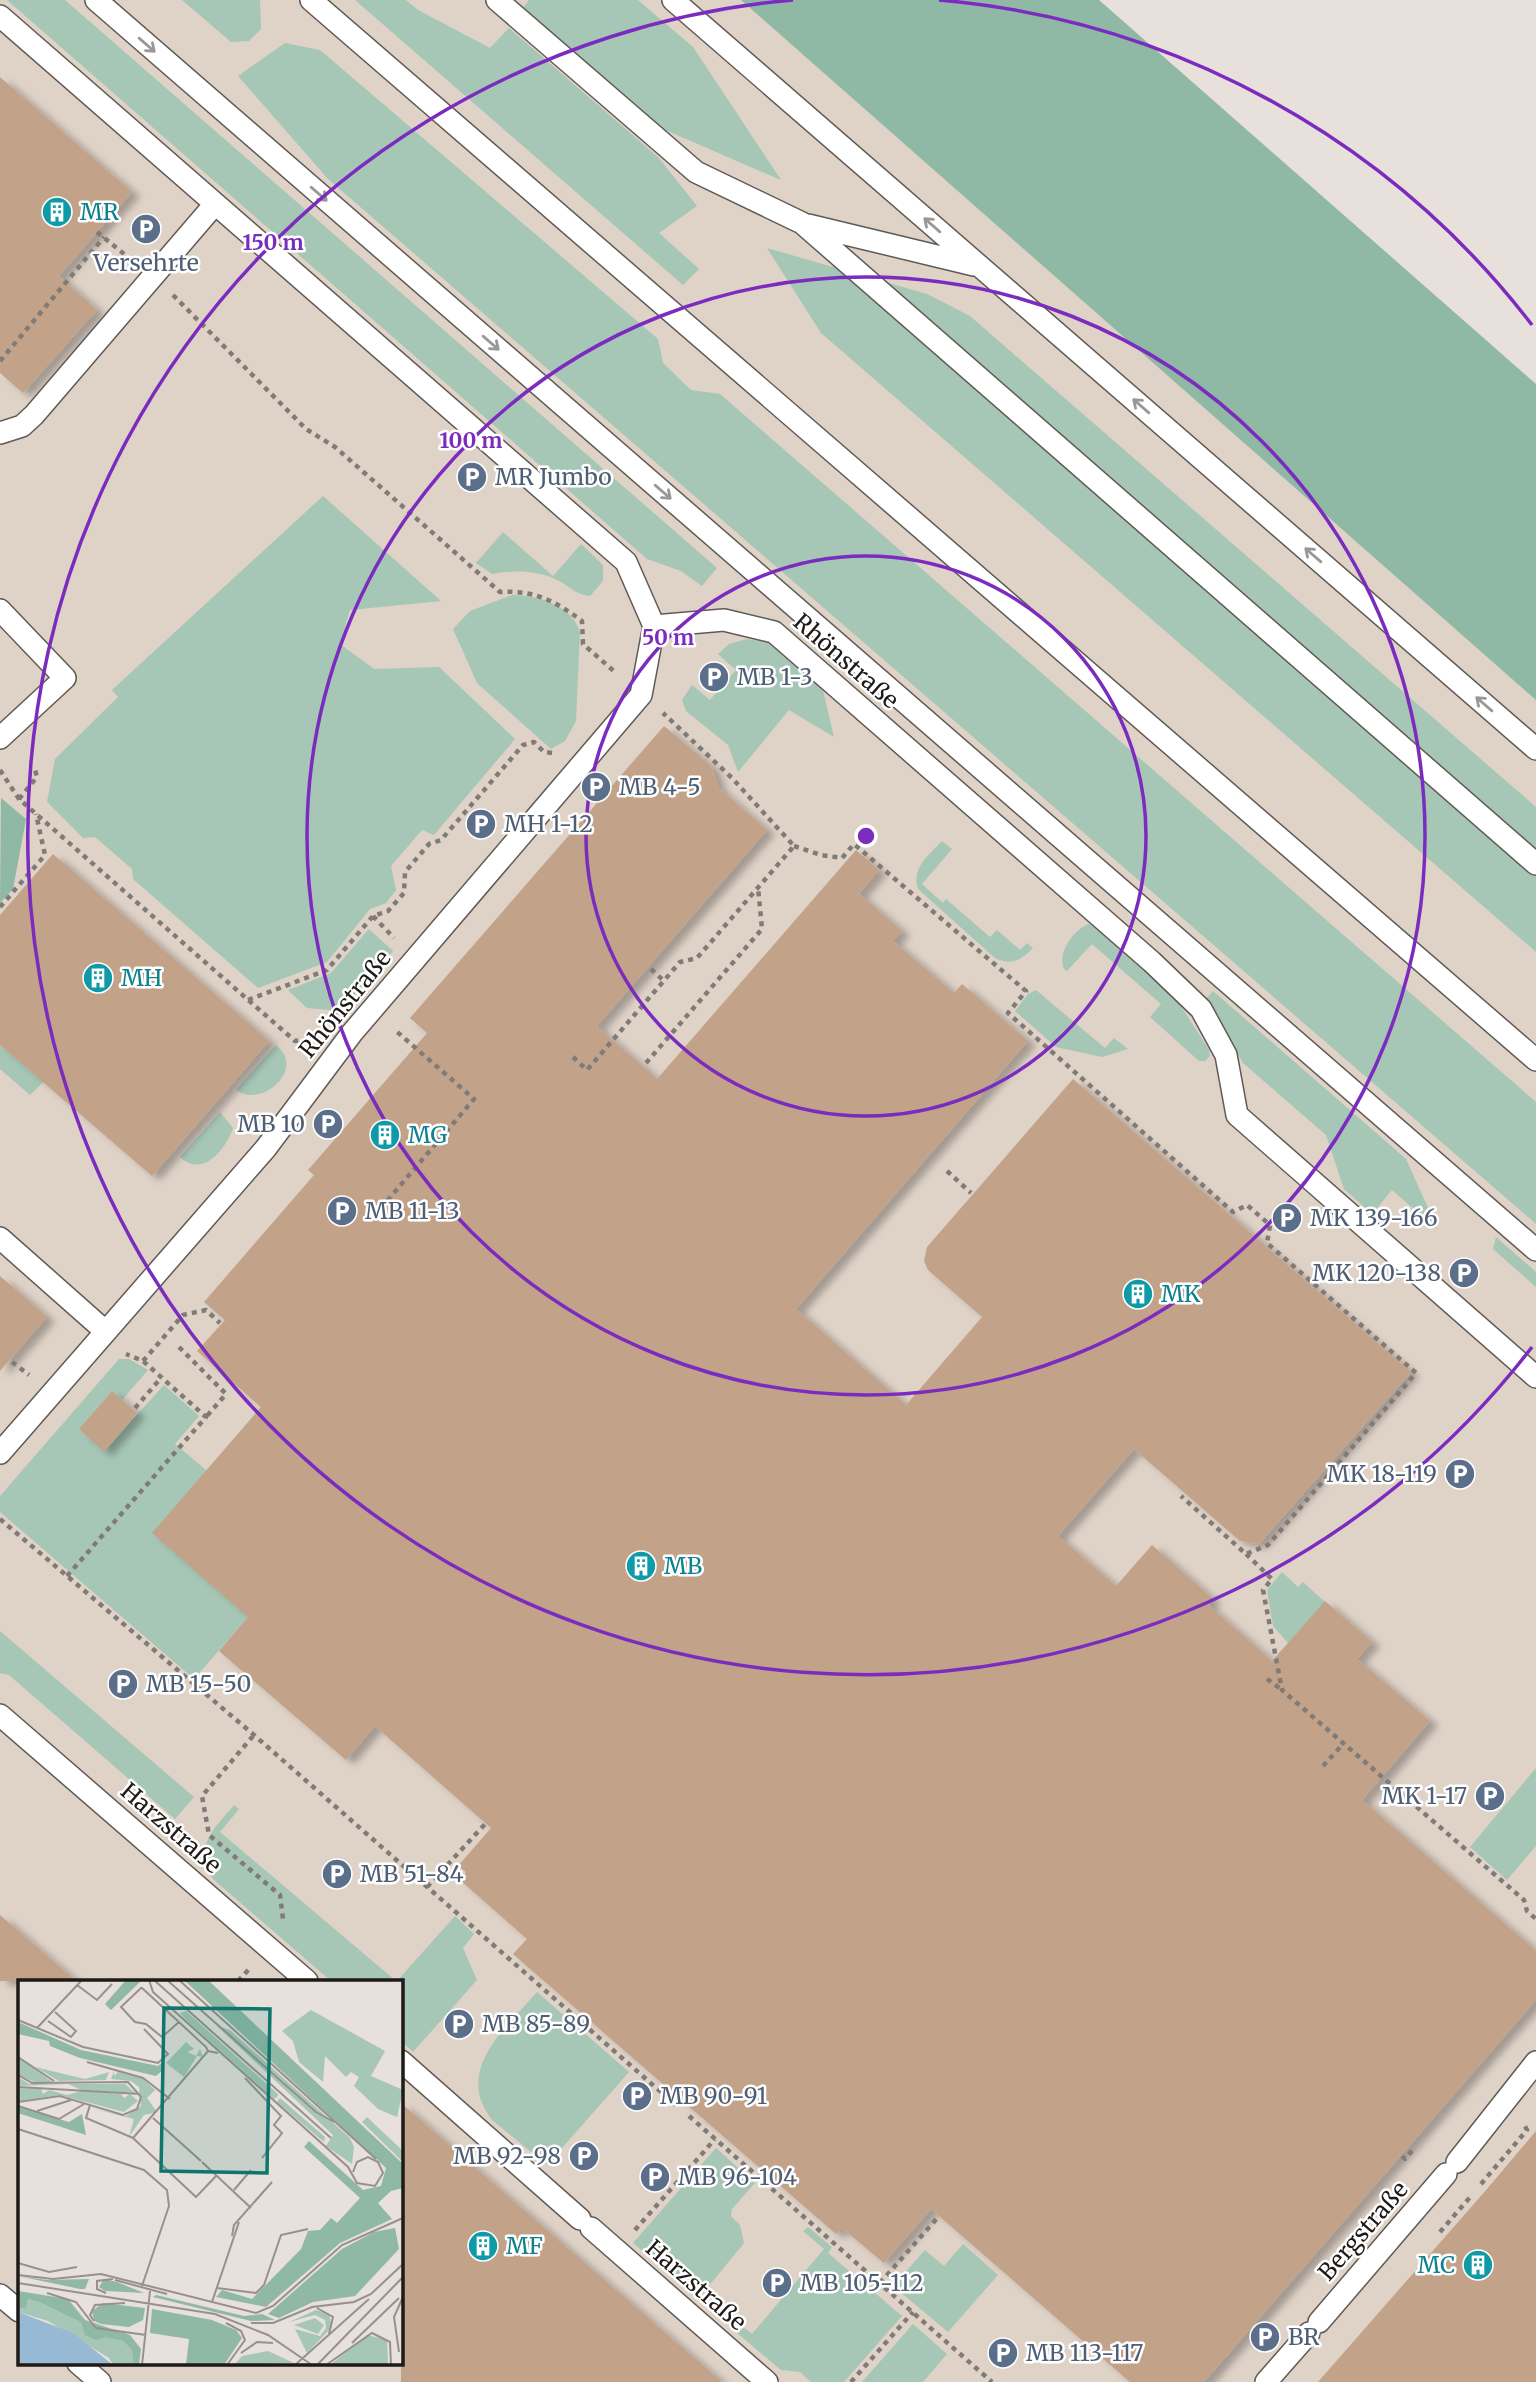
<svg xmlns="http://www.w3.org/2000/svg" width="1536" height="2382" font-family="Merriweather,serif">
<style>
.built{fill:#dfd2c7;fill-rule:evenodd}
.green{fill:#a6c6b6}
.forest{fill:#8fb8a5}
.building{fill:#c2a288;filter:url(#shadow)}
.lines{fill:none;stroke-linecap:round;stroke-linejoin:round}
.lane-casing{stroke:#605a55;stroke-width:24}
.path{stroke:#807b77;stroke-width:4.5;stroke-dasharray:5 5;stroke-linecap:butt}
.lane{stroke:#fff;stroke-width:21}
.oneway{stroke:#999897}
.ring{fill:none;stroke:#7b2cbf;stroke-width:3.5}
.labels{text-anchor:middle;stroke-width:5;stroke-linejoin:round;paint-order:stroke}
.culture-label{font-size:23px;fill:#0d838f;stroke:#fff;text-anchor:start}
.service-label{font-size:23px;fill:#4e5e75;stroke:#fff;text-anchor:start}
.street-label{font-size:23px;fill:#1d1a18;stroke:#fff}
.inset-road{fill:none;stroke:#97918c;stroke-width:2}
.view{fill:#0f766e;fill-opacity:0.15;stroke:#0f766e;stroke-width:3.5}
.inset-edge{fill:none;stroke:#1d1a18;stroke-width:3.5}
.centre{fill:#7b2cbf;stroke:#fff;stroke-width:3.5}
.ring-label{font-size:21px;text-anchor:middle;font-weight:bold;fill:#7b2cbf;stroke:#fff;stroke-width:5;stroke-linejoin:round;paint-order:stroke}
</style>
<defs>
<filter id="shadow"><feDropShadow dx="8" dy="4.5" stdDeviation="3.5" flood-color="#0004"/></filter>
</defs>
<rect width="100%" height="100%" fill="#e8e0da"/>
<path class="built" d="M0,0H865L1536,592V2382H0ZM19,1981H401V2363H19Z"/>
<path class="green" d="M7,0H65L717,568L702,586L681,571L647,559Z
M182,0H260L261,29L249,41L231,42Z
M355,0H406L418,10L490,48L509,28L658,157L697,206L659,233L699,269L683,285Z
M529,0H638L693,47L781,180L663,129L523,8Z
M285,43L320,50L658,339L663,363L691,390L720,394L1536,1102V1224L328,179L238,76Z
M767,248L927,294L970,316L1536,807V952L821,333Z
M323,496L441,601L350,610L340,644L374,669L439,667L515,739L434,835L422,830L391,866L396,890L386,903L370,909L327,962L258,988L133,879L132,869L95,837L83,838L47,802L55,759L118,697L112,690Z
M503,532L553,576L581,544L603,565V581L590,596C577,595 570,587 559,581C539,570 513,570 492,574L476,563Z
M512,595C537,595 572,605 580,632L576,721L565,741L551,749L477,683L453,629L470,611Z
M747,639L769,642L822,686L834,737L789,710L738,772L728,745L686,711L682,700L692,685L710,700L736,670L718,654L729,644Z
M942,841L952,849L922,884L943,903L946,899L990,937L997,930L1020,950L1027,943L1033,948C1021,960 1012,966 995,958L918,889C911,868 929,855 942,841Z
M1088,924L1095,925L1179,1003L1209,1050L1210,1056L1205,1061H1199L1150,1017L1161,1004L1092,944L1067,971L1064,969C1057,953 1073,931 1088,924Z
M369,929L393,951L340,1011L307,1008L288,990L331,973Z
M1036,990L1105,1048L1114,1038L1128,1049L1102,1057L1056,1047L1015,1011L1028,994Z
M1213,991L1406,1159L1438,1230L1392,1190L1372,1214L1344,1189L1326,1135L1243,1063L1206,999Z
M0,1045L43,1082L30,1095L0,1069Z
M276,1045C307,1069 261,1109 236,1090Z
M220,1112L233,1128C225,1151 202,1178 180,1157Z
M1496,1237L1536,1272V1287L1493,1249Z
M119,1359H129L148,1370L122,1400L112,1391L79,1429L104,1451L164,1385L199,1416L175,1444L206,1470L248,1617L194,1679L0,1512V1496Z
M1282,1572L1298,1587L1303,1582L1325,1602L1288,1643L1273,1626L1267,1590Z
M0,1631L194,1797L175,1819L9,1675L0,1673Z
M1536,1768V1846L1507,1880L1470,1847Z
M234,1805L239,1809L220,1832L396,1981H331L214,1880C190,1850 214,1829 234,1805Z
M455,1916L474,1934L463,1948L477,1980L413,2052L401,2041V1981H397Z
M537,1992L629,2072L547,2165L492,2120C453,2070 506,2028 537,1992Z
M716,2148L755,2183L732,2209L731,2216L740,2225L744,2243L703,2293L695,2295L633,2243Z
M808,2227L832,2247L828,2253L902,2316L844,2382H811L800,2372L781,2370L730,2327L731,2317L752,2334L824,2249L803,2231Z
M963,2244L998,2275L948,2332L893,2286L925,2250L944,2266Z
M913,2324L947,2354L923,2382H862Z"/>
<path class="forest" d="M741,0H1099L1536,384V700Z
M1,798L26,819L13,889L0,903Z"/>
<path class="building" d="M0,77L132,192L59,276L97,310L23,393L0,373Z
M664,726L711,766L719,788L767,830L597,1026L657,1079L856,850L879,870L859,894L902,931L893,941L954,993L962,984L1028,1041L796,1309L906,1405L982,1317L928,1270L924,1261L927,1247L1073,1079L1411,1372L1259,1544L1240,1541L1134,1449L1058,1536L1116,1586L1152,1545L1213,1599L1208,1605L1272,1661L1325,1601L1372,1642L1357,1659L1430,1721L1362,1800L1536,1951V2000L1204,2382H1130L931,2209L884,2263L842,2228L836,2234L513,1954L527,1939L460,1880L466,1872L458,1866L491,1828L375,1726L346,1760L219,1651L248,1617L152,1533L261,1407L197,1351L225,1320L204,1302L314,1175L308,1170L427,1033L410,1018Z
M53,854L269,1041L152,1176L0,1045V915Z
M0,1276L47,1317L0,1371Z
M112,1391L137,1413L104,1452L79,1429Z
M0,1915L76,1981H0Z
M401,2103L571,2251L722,2382H401Z
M1536,2131V2382H1318L1487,2189Z"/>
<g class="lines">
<g class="lane-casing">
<path id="lane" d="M96,0L1536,1250
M311,0L1536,1060
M497,0L696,172L802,223L1536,864
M673,0L1536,749
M0,16L626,562L654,626
M808,225L974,265
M0,433L22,426L34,415L215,204
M0,610L65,678L0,738
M0,1238L105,1331
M0,1453L266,1148L352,1033L641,695L654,626L724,620L774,632L1152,962L1201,1009L1226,1055L1237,1115L1536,1377
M0,1715L307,1981
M401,2061L580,2219
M1457,2162L1536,2062
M591,2228L767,2382
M0,2295L19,2311
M1319,2322L1446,2174
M78,2363L100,2382
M1266,2382L1309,2333"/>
</g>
<path class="path" d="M97,232L129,258
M173,295L306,429L335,447L500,592C535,590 555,601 582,621L583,644L616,673
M0,361L104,237
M0,770L19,799L295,1041L311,1039
M19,799L37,777L34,766
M794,846L821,855L842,858L854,844L1026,991L1008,1013L1233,1212L1247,1205L1270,1225L1267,1243L1416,1373L1268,1545L1246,1554L1181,1496
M0,907L45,855L36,814
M373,916L394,938
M651,969L664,981
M248,1000L327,970L373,916L388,911L404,893L405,872L429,844L441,840L523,745L534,742L544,752L553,753
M573,1057L587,1070L680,962L697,958L794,846L732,778L663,713
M646,1063L762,929L758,887
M947,1171L971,1193
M381,1208L474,1099L395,1030
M179,1347L226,1394L206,1417
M143,1361L183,1315L206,1310L220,1323
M12,1362L29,1375
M135,1408L161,1378
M0,1519L254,1735L678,2107
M1246,1554L1272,1579L1263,1590L1282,1690L1524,1900L1527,1911L1536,1919
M67,1576L206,1417L143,1361L126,1354
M1267,1679L1281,1689
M253,1736L202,1796L209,1835L280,1895L283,1919
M1323,1766L1343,1744
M427,1887L486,1823
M238,1981L250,1968
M689,2116L992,2382
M1402,2156L1405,2159L1415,2147
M1481,2184L1527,2130L1523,2123
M635,2230L715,2139
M1440,2232L1471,2196
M880,2283L939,2216
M851,2382L913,2312"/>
<use href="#lane" class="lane"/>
</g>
<defs><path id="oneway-shaft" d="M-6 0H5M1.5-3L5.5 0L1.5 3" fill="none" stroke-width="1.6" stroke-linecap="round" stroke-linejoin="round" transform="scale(1.75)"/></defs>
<g class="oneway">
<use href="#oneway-shaft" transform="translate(147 45) rotate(41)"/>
<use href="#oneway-shaft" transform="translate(319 194) rotate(41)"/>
<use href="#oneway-shaft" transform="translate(932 225) rotate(-139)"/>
<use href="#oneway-shaft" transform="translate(491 343) rotate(41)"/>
<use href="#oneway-shaft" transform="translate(1141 406) rotate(-139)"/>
<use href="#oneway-shaft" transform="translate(663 492) rotate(41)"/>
<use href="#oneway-shaft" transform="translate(1313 555) rotate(-139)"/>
<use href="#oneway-shaft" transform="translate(1484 704) rotate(-139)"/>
</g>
<g class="ring">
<circle cx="866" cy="836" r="280"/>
<circle cx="866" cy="836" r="559"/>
<path d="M1532 1347A839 839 0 1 1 793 0M939 0A839 839 0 0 1 1532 325"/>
</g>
<defs>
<g id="building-disc" transform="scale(1.575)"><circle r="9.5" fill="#0f9aa8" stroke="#fff"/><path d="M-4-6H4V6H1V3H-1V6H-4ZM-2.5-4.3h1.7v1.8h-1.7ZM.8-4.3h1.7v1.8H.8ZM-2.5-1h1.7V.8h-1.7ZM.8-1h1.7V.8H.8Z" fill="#fff"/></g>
<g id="parking-disc" transform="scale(1.575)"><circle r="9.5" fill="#5c6f8a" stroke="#fff"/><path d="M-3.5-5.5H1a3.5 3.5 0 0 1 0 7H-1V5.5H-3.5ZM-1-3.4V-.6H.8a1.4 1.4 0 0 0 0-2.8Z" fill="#fff"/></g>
</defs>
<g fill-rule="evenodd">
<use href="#building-disc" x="57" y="212"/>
<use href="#parking-disc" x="146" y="229"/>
<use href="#parking-disc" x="472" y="477"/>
<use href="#parking-disc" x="714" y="677"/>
<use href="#parking-disc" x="596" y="787"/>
<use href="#parking-disc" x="481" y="824"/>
<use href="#building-disc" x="98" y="978"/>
<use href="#parking-disc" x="328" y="1124"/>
<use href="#building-disc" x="385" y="1135"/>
<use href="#parking-disc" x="342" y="1211"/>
<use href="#parking-disc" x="1287" y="1218"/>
<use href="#parking-disc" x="1464" y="1273"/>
<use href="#building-disc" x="1138" y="1294"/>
<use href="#parking-disc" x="1460" y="1474"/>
<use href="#building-disc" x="641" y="1566"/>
<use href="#parking-disc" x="123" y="1684"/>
<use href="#parking-disc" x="1490" y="1796"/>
<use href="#parking-disc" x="337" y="1874"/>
<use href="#parking-disc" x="459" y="2024"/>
<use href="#parking-disc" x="637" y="2096"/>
<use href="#parking-disc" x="584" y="2156"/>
<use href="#parking-disc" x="655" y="2177"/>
<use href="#building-disc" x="483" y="2246"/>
<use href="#building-disc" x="1478" y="2265"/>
<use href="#parking-disc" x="777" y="2283"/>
<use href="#parking-disc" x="1265" y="2337"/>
<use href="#parking-disc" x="1003" y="2353"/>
</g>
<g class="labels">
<g class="culture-label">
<text x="80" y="220">MR</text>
<text x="121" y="986">MH</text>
<text x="408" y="1143">MG</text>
<text x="1161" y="1302">MK</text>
<text x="664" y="1574">MB</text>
<text x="506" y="2254">MF</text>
<text x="1455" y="2273" text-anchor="end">MC</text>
</g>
<g class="service-label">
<text x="146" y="271" text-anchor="middle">Versehrte</text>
<text x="495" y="485">MR Jumbo</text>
<text x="737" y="685">MB 1-3</text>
<text x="619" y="795">MB 4-5</text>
<text x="504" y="832">MH 1-12</text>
<text x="305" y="1132" text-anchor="end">MB 10</text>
<text x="365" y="1219">MB 11-13</text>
<text x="1310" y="1226">MK 139-166</text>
<text x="1441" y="1281" text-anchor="end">MK 120-138</text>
<text x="1437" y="1482" text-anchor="end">MK 18-119</text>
<text x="146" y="1692">MB 15-50</text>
<text x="1467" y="1804" text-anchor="end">MK 1-17</text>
<text x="360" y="1882">MB 51-84</text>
<text x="482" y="2032">MB 85-89</text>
<text x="660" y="2104">MB 90-91</text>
<text x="561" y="2164" text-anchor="end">MB 92-98</text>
<text x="678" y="2185">MB 96-104</text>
<text x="800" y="2291">MB 105-112</text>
<text x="1288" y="2345">BR</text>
<text x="1026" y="2361">MB 113-117</text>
</g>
<g class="street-label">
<text transform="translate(846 661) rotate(41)" y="8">Rhönstraße</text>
<text transform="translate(345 1004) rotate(-51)" y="8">Rhönstraße</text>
<text transform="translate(171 1828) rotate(41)" y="8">Harzstraße</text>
<text transform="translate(1363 2231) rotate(-49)" y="8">Bergstraße</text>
<text transform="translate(696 2285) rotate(41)" y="8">Harzstraße</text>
</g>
</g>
<g transform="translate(18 1980)">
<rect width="385" height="385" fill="#e8e0da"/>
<path d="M293,30L367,71L353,96L385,110L379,137L360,129L336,106L341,97L333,92L328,97L307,76L305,102L281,82L275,61L264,51ZM168,31L260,114V116L256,119L168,40L162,33ZM199,46L212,50L332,158L336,167L334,184L308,166L315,155ZM168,62L176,69L169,72L178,76L182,69L185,77L179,76L166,97L148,83ZM0,78L7,81L34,102H16L2,96ZM17,87L67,99L91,92L88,100L41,101ZM96,91V96L100,92L125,99L137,110L129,118L139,132L126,135L111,157L116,139L72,128L108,136L123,126L121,107L113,101L93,99ZM0,97L11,104H107L117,113L64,110L50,104L0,106ZM0,108L23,109L25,114L31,110L49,115L64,111L103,114L106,118L112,114L120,121L106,132L42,115L0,121ZM262,118L307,157L306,162L259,122ZM349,137L385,171V182L344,142ZM10,319L53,327L64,342L107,360L115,365L118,385H95L91,378L30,341L0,332V327L8,329ZM298,330L311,334L314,347L289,373L277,349L302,356L308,348L307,340L297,335L271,342ZM297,338L306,345L300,354L276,345ZM349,355L369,360L370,385H312ZM250,371L276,383L216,385L224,376Z" fill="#a6c6b6"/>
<path d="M108,0H124L93,30L87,24ZM166,0H190L385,184V208L373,211L360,223L374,239L322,263L248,327L198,317L204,310L234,319L283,269L290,251L302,250L313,238L319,243L342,218L286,167L291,161L345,210L363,206L368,188ZM0,42L63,70L140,86L145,82L146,89L138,96L62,78L32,66L31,61L0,54ZM0,127L51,142L64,134L68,155L0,133ZM377,248L381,269L337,316L295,322L261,338L250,334L324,269L356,252ZM0,296L29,300L71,299L67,309H62ZM86,299L99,302L126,313L87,311L81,307ZM0,311L50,319L67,340L112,355L123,369L121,384L116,385L114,369L105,361L88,357L78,360L67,355L63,342L22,322L10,319L8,329L0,327ZM138,315L226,336L244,334L257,340L233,341L135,317ZM85,323L127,328L125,340L111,347L83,344L76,341L74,331ZM134,329L194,340L218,350L224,358L206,385H168L171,359L132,353Z" fill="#8fb8a5"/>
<path d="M0,332L55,353L95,385H0Z" fill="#98b9d3"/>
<path class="inset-road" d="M131,0L135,12L330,187L339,203L357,206L365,193L360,182L350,177L339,182L335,192M136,0L313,158M149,0L298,132L316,142M161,0L358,179M59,5L79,20L94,4M0,40L65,67L140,83L150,74L126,49M30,41L53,57L58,51L37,32M161,42L144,57L128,44L117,42L103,27L123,8H124L188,67L190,71M19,48L64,0M0,77L36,101M69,82L125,98L152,119M0,95L14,103L110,102L123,117L119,129L105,135L42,116L0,122M227,98L263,136L256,145L264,153L244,178M0,107L122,114M72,125L68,138L115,158M0,126L41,139L66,124M19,131L53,120M135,138L183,181M0,149L126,190L149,210L151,226L124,306M115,158L190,71L200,73M115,158L178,217L199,195M184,182L233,228M216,210L233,190M214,256L216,245L254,202M0,283L31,292L59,287M0,295L35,299L83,294L238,333L255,326L324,265L385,238M97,300L149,314M0,303L197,334L250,355L294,385M199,308L238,313L246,305L263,255L290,249M29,313L58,322L78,348L128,355M88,313L79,309V301L95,299M194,322L221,242M299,328L315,337L311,354M76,341L72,335L77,325L107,323M208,343L223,351L227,360L209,385M233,343H255L294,327L336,322L353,314L385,284M334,363L381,318M381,372L376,337L385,317M223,373L239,362L255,363M124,385L132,311M277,385L351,319M299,385L385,297M308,385L354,353L372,362L373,385"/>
<path class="view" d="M146,28L252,29L249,193L143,191Z"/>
<rect width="385" height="385" class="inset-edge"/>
</g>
<circle cx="866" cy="836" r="10" class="centre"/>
<g class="ring-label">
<text x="273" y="250">150 m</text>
<text x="471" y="448">100 m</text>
<text x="668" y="645">50 m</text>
</g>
</svg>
